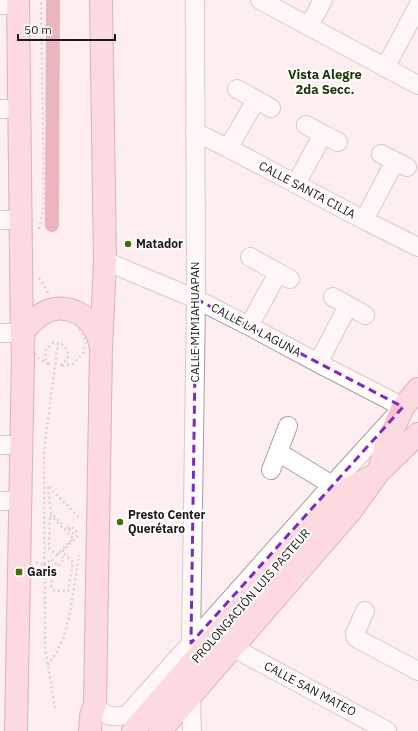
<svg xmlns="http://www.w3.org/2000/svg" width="418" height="731" font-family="'IBM Plex Sans',sans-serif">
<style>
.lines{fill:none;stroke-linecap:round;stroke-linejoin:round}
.canal{stroke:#d56f81;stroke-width:14}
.minor-casing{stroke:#ad9b9d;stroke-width:20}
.major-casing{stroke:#ac6a74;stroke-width:24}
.path{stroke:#b8abac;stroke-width:2.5;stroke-dasharray:2 3;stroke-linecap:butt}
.minor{stroke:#fff;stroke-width:18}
.major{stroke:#fbc0c9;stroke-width:22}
.marked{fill:none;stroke:#7b2cbf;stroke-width:3;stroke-dasharray:8 5;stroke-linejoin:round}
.poi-dot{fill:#3d7300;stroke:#fff;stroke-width:1.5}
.labels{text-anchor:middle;stroke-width:4;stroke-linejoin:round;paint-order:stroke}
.street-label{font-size:12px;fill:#1f1919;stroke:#fff}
.poi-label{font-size:12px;font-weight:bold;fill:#1f1919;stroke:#fff;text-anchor:start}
.neighbourhood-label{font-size:13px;font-weight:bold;fill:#1a3403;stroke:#fff}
</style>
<rect width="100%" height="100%" fill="#feeef0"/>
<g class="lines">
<path class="canal" d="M52,225L53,0"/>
<g class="minor-casing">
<path id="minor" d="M260,0L418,85
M0,5H18
M309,26L323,0
M385,68L418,6
M237,89L271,108
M0,109H19
M306,125L338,142
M195,132L228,148L364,220L418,247
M228,148L256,100
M381,154L407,167
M296,184L323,134
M0,220H20
M364,220L395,161
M250,257L290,279
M333,297L365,315
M249,326L278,273
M0,333H21
M318,363L348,306
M0,445H21
M278,452L332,485
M271,470L288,426
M0,501H21
M365,611L355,634L356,638L418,671
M191,643L196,299L195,0
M232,647L387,731
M191,696L192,731
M95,704C105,717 111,718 127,715L332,485L403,407L318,363L249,326L196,299L105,261"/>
</g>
<g class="major-casing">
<path id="major" d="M18,0L22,341
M16,731L23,357C22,347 22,338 26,329C30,323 36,318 42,314C66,299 96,317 100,344
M90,731L91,716L95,704L101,349L105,261L101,0
M133,731L336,498L352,487L378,473L387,443L403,407L418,389
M160,731L350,512L378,473L418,434"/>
</g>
<path class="path" d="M39,229L44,206L41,0
M39,278L49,294
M54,316H62L77,325L86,341L83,353L73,364L60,366L67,360L68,351L62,344L53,343L46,349L45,358L50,365L38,358L32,346L34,335L41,324Z
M48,487L51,513L62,524
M49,487L81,519
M50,515L73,538L57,555L49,548Z
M65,528L67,530L71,526L79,534
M69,529L74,534L72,537
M58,553L64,559L58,566L51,559L45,565L53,573L51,585L52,589L55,591H68L73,562L62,552L79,534
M36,563L45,565
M48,665L56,653L64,637L71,607L79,555
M55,708L45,647L44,449L58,343"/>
<use href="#minor" class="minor"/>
<use href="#major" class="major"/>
</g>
<path d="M0 0H418V731H0ZM196,299L403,407L191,643Z" fill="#feeef0" fill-opacity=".55" fill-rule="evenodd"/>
<path class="marked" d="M196,299L403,407L191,643Z"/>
<g class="poi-dot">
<circle cx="128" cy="244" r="4"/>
<circle cx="120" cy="522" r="4"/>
<rect x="15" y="568" width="8" height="8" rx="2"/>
</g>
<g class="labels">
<g class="street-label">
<text transform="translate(307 190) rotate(28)" y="4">CALLE SANTA CILIA</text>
<text transform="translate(195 322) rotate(-90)" y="4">CALLE MIMIAHUAPAN</text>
<text transform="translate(256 330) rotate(28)" y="4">CALLE LA LAGUNA</text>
<text transform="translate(251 596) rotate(-49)" y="4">PROLONGACIÓN LUIS PASTEUR</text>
<text transform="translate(310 689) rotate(28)" y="4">CALLE SAN MATEO</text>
</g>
<g class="poi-label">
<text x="136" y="248">Matador</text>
<text x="128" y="519">Presto Center<tspan x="128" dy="14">Querétaro</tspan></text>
<text x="27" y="576">Garis</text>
</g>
<g class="neighbourhood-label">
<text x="325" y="79">Vista Alegre<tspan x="325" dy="15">2da Secc.</tspan></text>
</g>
</g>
<path d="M18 34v6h97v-6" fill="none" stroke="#1f1919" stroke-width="2"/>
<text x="24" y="34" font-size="12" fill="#1f1919" stroke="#ffffff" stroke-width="3" paint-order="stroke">50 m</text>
</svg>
